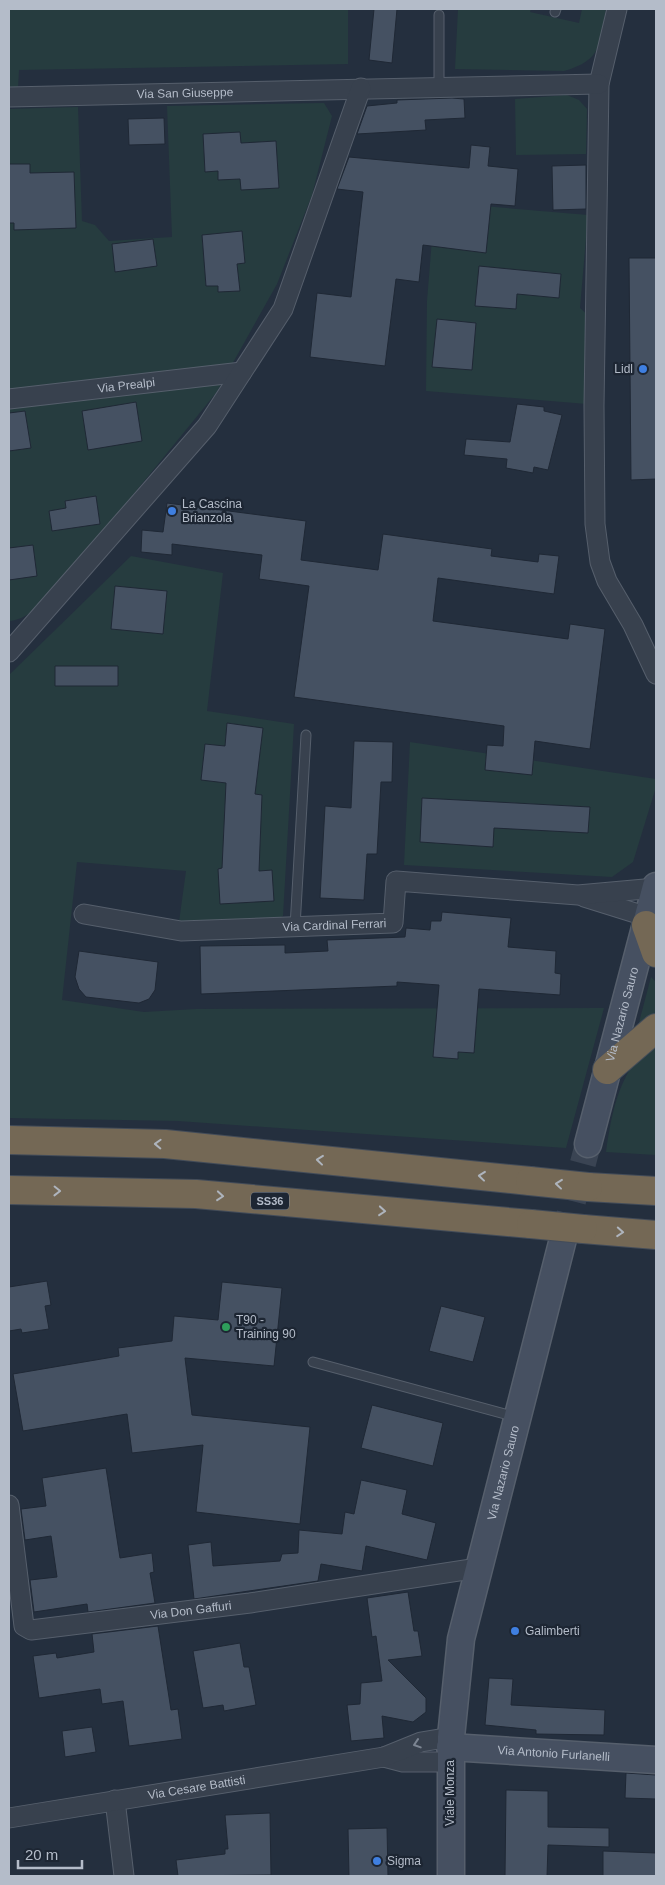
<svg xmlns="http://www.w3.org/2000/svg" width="665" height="1885" font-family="Arial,sans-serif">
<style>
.green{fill:#263c3f}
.building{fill:#455162;stroke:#1f2835}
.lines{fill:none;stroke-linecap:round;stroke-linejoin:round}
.secondary-tunnel{stroke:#3a4453;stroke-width:26;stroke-dasharray:26 13;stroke-linecap:butt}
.lane-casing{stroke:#565f6c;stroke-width:11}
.street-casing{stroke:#565f6c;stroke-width:21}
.secondary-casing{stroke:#565f6c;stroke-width:29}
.highway-casing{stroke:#434c59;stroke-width:30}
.lane{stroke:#38414e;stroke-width:9}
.street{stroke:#38414e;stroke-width:19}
.secondary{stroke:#465061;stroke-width:26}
.highway{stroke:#746855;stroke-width:28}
.highway-bridge-casing{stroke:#434c59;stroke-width:30;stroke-linecap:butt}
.highway-bridge{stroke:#746855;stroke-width:28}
.oneway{stroke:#aeb4bd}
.oneway2{stroke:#7c8592}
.shop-dot{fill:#3f7fe0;stroke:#1d2633;stroke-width:2}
.leisure-dot{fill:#2e9e5b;stroke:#1d2633;stroke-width:2}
.labels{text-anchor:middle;stroke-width:4.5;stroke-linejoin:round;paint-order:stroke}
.shield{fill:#1d2633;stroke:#878f9c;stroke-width:1}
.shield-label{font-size:11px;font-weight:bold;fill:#b4bcc9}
.street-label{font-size:12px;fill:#b4bcc9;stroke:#1d2633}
.poi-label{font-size:12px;fill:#b4bcc9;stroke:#1d2633;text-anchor:start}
</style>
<rect width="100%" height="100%" fill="#242f3e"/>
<path class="green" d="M9,9H348V64L19,70L18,88H9Z
M458,9H531L530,12L579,23L582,9H606C599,44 603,60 564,71L455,69Z
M567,95L579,100L587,109L586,154L516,155L515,99Z
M324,103L332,116L312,195L277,284L216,393L52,594C40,605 26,620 9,621V109L78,107L82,221L95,225L109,241L172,237L167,106Z
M435,202L588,215L580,308L591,318L587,404L426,391L427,301Z
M131,556L223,573L207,711L294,724L283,916L277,919L179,922L186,871L77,862L62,1000L144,1012L196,1009L604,1008L566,1148L178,1121L9,1118V675Z
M410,742L656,779V787L633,862L612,877L404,865Z
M651,977L656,982V1017L637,1030Z
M656,1041V1155L606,1152C612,1110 620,1067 656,1041Z"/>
<path class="building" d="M374,9H397L392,63L369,60Z
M452,98L464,99L465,118L425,120L426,130L357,134L367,106L397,103V100Z
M164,118L165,144L129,145L128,119Z
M240,132L241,143L276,141L279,188L241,190L240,179L218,180V171L205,172L203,134Z
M471,145L490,147L488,166L518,169L515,206L491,204L486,253L423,245L419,282L396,279L385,366L310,357L317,293L351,297L363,192L337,189L349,157L469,168Z
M9,164H30V173L74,172L76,228L14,230V223H9Z
M586,165V209L553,210L552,166Z
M242,231L245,263L237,264L240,291L218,292V286H206L202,235Z
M153,239L157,266L115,272L112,244Z
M629,258H656V479L631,480Z
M479,266L561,274L559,298L517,294L516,309L475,306Z
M437,319L476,323L472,370L432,367Z
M136,402L142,441L88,450L82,411Z
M517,404L544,407V411L562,415L548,470L534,467L533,473L506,468L507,459L464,455L466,439L510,442Z
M25,411L31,448L9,451V413Z
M96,496L100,524L52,531L49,511L66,508L65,501Z
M167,503L306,521L301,560L378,570L383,534L492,549L491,556L538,562L539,554L559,556L554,594L438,578L433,621L568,639L570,624L605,629L590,749L535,741L532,775L485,770L487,745L503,746L504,726L294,697L309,586L259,579L262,555L172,544V555L141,552L142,530L163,532Z
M33,545L37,576L9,580V548Z
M115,586L167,591L163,634L111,629Z
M55,666H118V686H55Z
M227,723L263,728L255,794L262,795L259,871L272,870L274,901L220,904L218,869L222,868L226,783L201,780L205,744L225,746Z
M354,741L393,742L392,782H381L377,854H367L364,900L320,898L325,806L351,808Z
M422,798L590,807L588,833L494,828L493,847L420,842Z
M442,912L511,918L508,947L556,951L555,973L561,974L560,995L479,989L474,1053L458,1052V1059L433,1057L439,985L397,982V986L201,994L200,946L285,945V953L328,951L327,940L405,937L406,928L430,930L431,921H441Z
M79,951L158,962L155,990L149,999L139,1003L86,997L79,989L75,977Z
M47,1281L51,1305L45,1306L49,1329L22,1333L21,1329L9,1331V1287Z
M222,1282L282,1288L274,1366L185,1358L192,1415L310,1427L300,1524L196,1512L203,1445L132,1453L127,1414L23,1431L13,1374L119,1356L118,1348L172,1341L174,1316L218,1320Z
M441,1306L485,1317L473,1362L429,1351Z
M372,1405L443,1423L433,1466L361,1448Z
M106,1468L120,1558L152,1553L154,1572L150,1573L155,1603L88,1612L87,1604L34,1612L30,1580L57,1577L51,1536L25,1540L21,1509L46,1506L42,1478Z
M361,1480L407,1490L402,1514L436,1523L427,1560L366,1546L362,1571L321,1564L318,1581L194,1599L188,1545L211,1542L213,1566L280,1561L282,1554L298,1553L299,1530L342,1534L345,1512L354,1514Z
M408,1592L414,1631H418L422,1656L388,1660L426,1698V1712L413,1722L382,1716L384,1738L351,1741L347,1705L360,1704L361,1683L382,1681L376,1636L372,1637L367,1598Z
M158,1626L171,1710L178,1709L182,1739L129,1746L123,1701L102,1704L100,1689L39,1698L33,1656L56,1653L57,1658L94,1652L92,1634Z
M240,1643L244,1667H249L256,1705L224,1711L223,1705L203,1708L193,1651Z
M489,1678L513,1679L511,1705L605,1710L604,1735L536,1734V1730L485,1725Z
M92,1727L96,1752L65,1757L62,1731Z
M626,1773L656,1775V1799L625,1798Z
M506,1790L548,1791V1827L609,1828V1847L548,1845L547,1876H505Z
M270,1813L271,1875L178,1876L176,1860L225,1854V1849H228L225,1815Z
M387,1828L388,1876H349L348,1829Z
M603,1851L656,1853V1876H603Z"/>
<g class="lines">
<path class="secondary-tunnel" d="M563,1239L588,1144"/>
<g class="lane-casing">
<path id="lane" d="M555,12L556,9
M439,88V15
M295,927L306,735
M313,1362L516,1417"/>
</g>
<g class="street-casing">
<g id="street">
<path d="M617,9L599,84L594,406L595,524L600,562L607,581L633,625L656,674"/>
<path id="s1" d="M9,97L599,84"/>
<path id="s2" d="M9,399L242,372"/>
<path d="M9,652L207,426L283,309L361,88"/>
<path d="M584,897L648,917"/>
<path id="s3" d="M84,914L181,931L393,923L396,881L578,895L656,888"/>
<path id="s4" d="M9,1505L24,1626L31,1630L250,1603L478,1568"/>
<path d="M384,1757L403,1762H450"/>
<path d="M115,1800L124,1876"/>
<path id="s5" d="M9,1818L384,1757L421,1742L451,1737"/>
</g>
</g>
<g class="secondary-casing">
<g id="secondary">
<path id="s6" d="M588,1144L656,886"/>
<path id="s7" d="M450,1747L656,1760"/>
<path id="s8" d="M451,1876V1737L461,1639L563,1239"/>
</g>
</g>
<g class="highway-casing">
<path id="highway" d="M646,925L656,953
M607,1070L656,1028
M9,1140L165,1144L530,1181
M588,1187L656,1191
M9,1190L196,1194L531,1224
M583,1229L656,1235"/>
</g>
<use href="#lane" class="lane"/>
<use href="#street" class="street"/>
<use href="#secondary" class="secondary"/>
<use href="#highway" class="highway"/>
<g class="highway-bridge-casing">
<path id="highway-bridge" d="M530,1181L588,1187
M531,1224L583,1229"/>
</g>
<use href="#highway-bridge" class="highway-bridge"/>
</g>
<defs><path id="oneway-chevron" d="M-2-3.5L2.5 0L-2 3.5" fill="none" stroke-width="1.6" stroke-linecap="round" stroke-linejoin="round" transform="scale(1.25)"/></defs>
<g class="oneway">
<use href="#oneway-chevron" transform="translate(158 1144) rotate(-178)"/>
<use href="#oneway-chevron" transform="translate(320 1160) rotate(-174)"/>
<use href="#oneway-chevron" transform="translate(482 1176) rotate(-174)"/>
<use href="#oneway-chevron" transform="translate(559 1184) rotate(-174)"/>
<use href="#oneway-chevron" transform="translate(57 1191) rotate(1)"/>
<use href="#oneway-chevron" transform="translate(220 1196) rotate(5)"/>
<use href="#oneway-chevron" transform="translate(382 1211) rotate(5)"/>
<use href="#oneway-chevron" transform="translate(620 1232) rotate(4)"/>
</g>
<use class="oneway2" href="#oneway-chevron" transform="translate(417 1744) rotate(162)"/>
<g class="shop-dot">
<circle cx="643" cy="369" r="5"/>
<circle cx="172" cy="511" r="5"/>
<circle cx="515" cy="1631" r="5"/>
<circle cx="377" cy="1861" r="5"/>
</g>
<circle class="leisure-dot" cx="226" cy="1327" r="5"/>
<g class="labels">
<rect class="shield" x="251" y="1192.5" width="38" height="17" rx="4"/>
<g class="shield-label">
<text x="270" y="1205">SS36</text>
</g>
<g class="street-label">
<text dy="4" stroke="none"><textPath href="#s1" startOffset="176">Via San Giuseppe</textPath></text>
<text dy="4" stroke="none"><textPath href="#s2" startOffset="118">Via Prealpi</textPath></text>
<text dy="4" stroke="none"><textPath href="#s3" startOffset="252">Via Cardinal Ferrari</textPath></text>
<text dy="4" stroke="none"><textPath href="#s6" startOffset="134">Via Nazario Sauro</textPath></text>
<text dy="4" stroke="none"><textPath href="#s8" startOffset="409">Via Nazario Sauro</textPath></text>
<text dy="4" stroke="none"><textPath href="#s4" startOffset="291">Via Don Gaffuri</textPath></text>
<text dy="4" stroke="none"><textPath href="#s7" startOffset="104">Via Antonio Furlanelli</textPath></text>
<text dy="4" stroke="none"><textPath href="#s5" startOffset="190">Via Cesare Battisti</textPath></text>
<text transform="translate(450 1793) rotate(-90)" y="4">Viale Monza</text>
</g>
<g class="poi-label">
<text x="633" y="373" text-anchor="end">Lidl</text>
<text x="182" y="508">La Cascina<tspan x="182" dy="14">Brianzola</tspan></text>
<text x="236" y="1324">T90 -<tspan x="236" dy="14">Training 90</tspan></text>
<text x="525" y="1635">Galimberti</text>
<text x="387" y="1865">Sigma</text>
</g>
</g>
<rect width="665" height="1885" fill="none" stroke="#b4bcc9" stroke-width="20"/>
<path d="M18 1860v8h64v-8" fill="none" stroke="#b4bcc9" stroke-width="2.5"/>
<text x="25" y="1860" font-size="15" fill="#b4bcc9" stroke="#1d2633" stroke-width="4" paint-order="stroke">20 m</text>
</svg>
